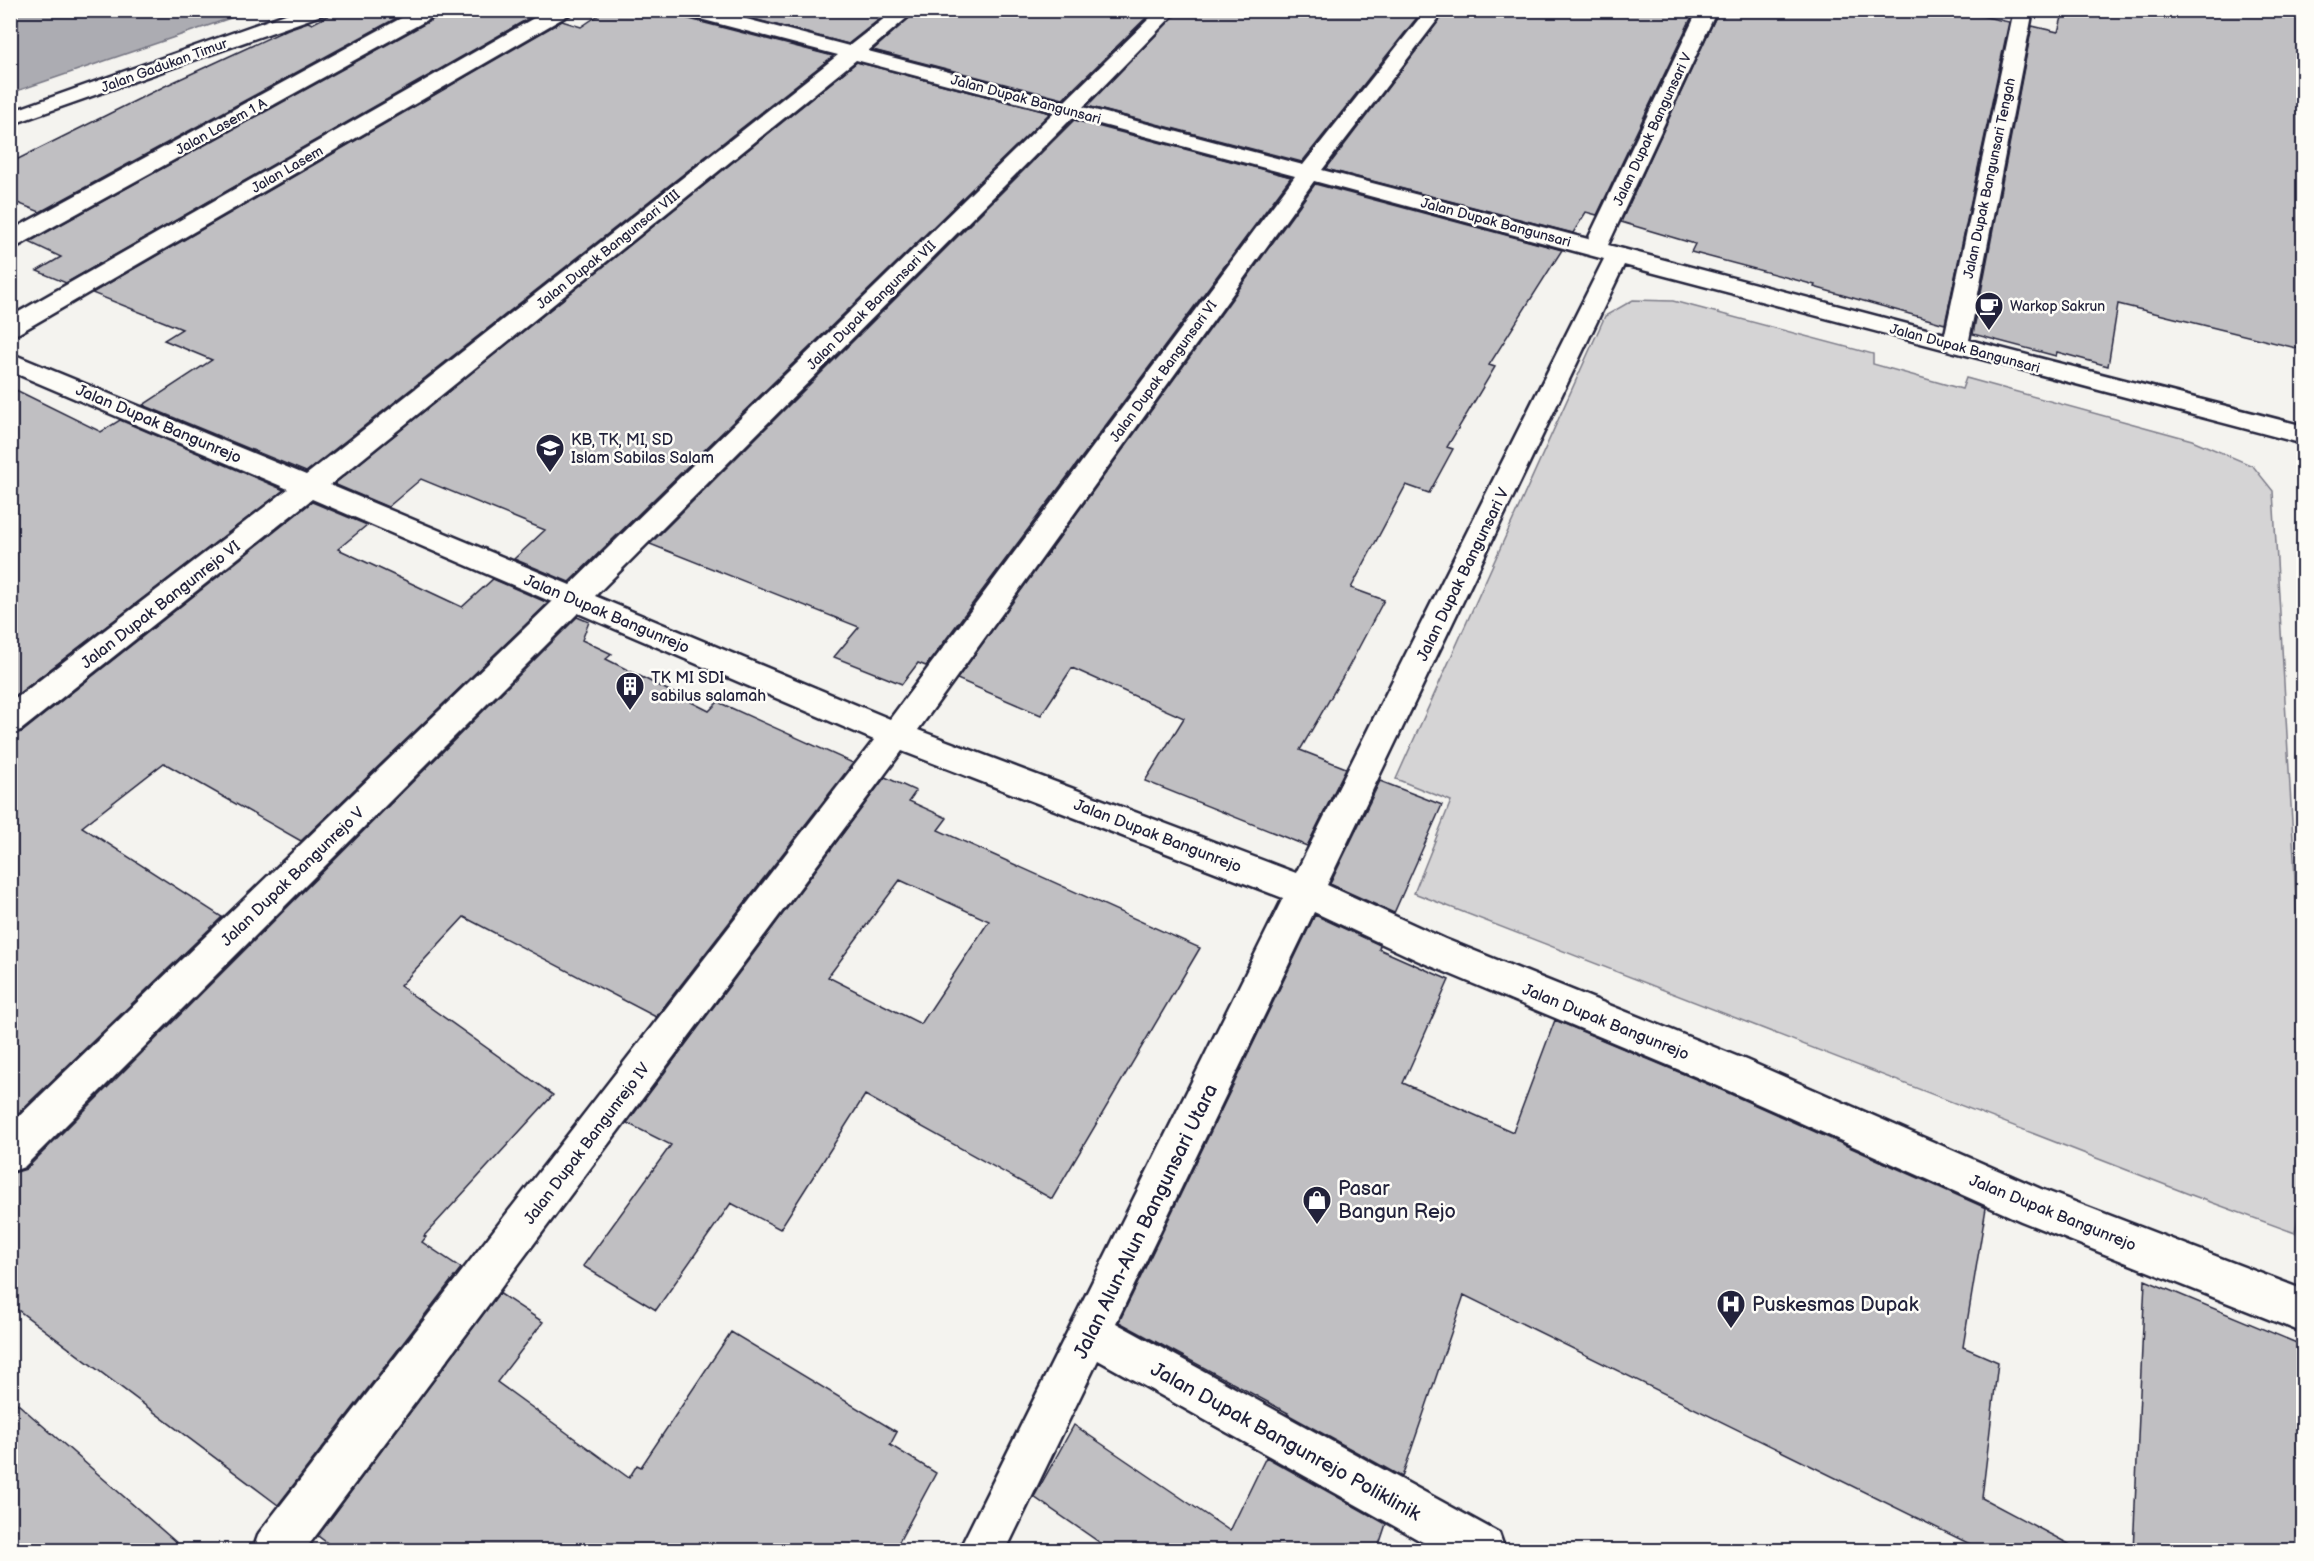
<svg xmlns="http://www.w3.org/2000/svg" width="2314" height="1561" font-family="'Balsamiq Sans',sans-serif">
<style>
.green{fill:#d5d4d5;stroke:#7c7b88;stroke-width:1.5}
.water{fill:#acacb2;stroke:#757582;stroke-width:1.5}
.building{fill:#c0bfc2;stroke:#22223b;stroke-width:1.5;fill-rule:evenodd}
.lines{fill:none;stroke-linecap:round;stroke-linejoin:round}
.minor-casing{stroke:#22223b;stroke-width:5}
.minor{fill:#fdfcf7;fill-rule:evenodd}
.labels{text-anchor:middle;stroke-width:5;stroke-linejoin:round;paint-order:stroke}
.far-street-label{font-size:14px;fill:#22223b;stroke:#fdfcf7}
.far-poi-label{font-size:14px;fill:#22223b;stroke:#fdfcf7;text-anchor:start}
.street-label{font-size:16px;fill:#22223b;stroke:#fdfcf7}
.poi-label{font-size:16px;fill:#22223b;stroke:#fdfcf7;text-anchor:start}
.near-poi-label{font-size:20px;fill:#22223b;stroke:#fdfcf7;text-anchor:start}
.near-street-label{font-size:20px;fill:#22223b;stroke:#fdfcf7}
</style>
<rect width="100%" height="100%" fill="#f4f3ef"/>
<filter id="ink" filterUnits="userSpaceOnUse"><feTurbulence type="fractalNoise" baseFrequency=".0167" numOctaves="2"/><feDisplacementMap in="SourceGraphic" scale="12" xChannelSelector="R" yChannelSelector="G"/><feConvolveMatrix kernelMatrix="1 2 1 2 8 2 1 2 1" color-interpolation-filters="sRGB"/></filter>
<g filter="url(#ink)">
<path class="green" d="M1633,300L1673,301L1873,354V364L1962,389L1966,378L2192,440L2253,466L2273,491L2294,857L2303,1075V1191L2295,1233L2194,1196L1414,893L1451,801L1396,779L1605,316Z"/>
<path class="water" d="M10,11L11,10L251,11L11,93Z"/>
<path class="building" d="M339,10H388L402,15L40,212L10,200V163L167,85L288,29L308,22L312,24Z
M528,10L538,13L66,283L37,271L61,257L29,242L439,16L442,11Z
M606,10H654L833,56L306,472L143,405L212,360L164,340L182,329L92,293L562,21L581,27Z
M755,10H891L848,44L746,17Z
M918,10H1154L1063,99L873,50Z
M1180,10H1423L1302,162L1087,106Z
M1447,10H1695L1597,215L1586,212L1573,233L1326,169Z
M1719,10H1954L2009,22L1945,324L1814,287L1815,285L1691,252L1695,244L1621,222Z
M2064,10H2273L2303,17L2298,94L2304,95V350L2118,304L2108,366L2057,352L2056,356L1973,334L2032,26L2058,32Z
M857,62L1050,113L569,582L514,559L545,530L421,479L388,507L334,484Z
M1074,120L1291,177L926,666L918,663L902,684L834,657L859,627L650,544Z
M1315,184L1562,250L1489,365L1495,367L1447,447L1453,449L1429,493L1406,485L1351,588L1384,600L1348,668L1300,750L1346,768L1307,846L1145,781L1184,718L1072,668L1041,715L957,679Z
M10,387L101,432L120,420L284,490L10,700Z
M312,502L367,525L338,549L462,607L493,579L548,603L301,841L164,763L82,827L222,917L10,1121V735L22,732Z
M577,617L589,622L582,640L612,654L606,659L709,711L718,702L853,763L656,1017L464,917L400,986L553,1095L424,1236L426,1237L422,1242L461,1268L278,1505L10,1304V1174L26,1169Z
M885,777L916,791L909,801L947,818L938,830L1200,948L1052,1199L865,1095L780,1229L731,1203L656,1310L583,1266L671,1145L627,1123ZM900,880L989,921L921,1024L828,977Z
M1380,781L1442,805L1394,913L1330,884Z
M1315,915L1380,945L1379,949L1449,980L1403,1083L1513,1132L1555,1020L1717,1088L1986,1208L1963,1347L1998,1362L1982,1498L2082,1551H1984L1464,1295L1402,1477L1287,1414L1288,1413L1119,1322Z
M2145,1280L2304,1346V1551H2133Z
M499,1293L543,1322L497,1382L629,1478L637,1465L641,1467L731,1332L897,1432L890,1445L936,1473L894,1551H338L318,1536Z
M10,1397L186,1551H10Z
M1074,1425L1230,1531L1266,1457L1386,1524L1377,1551H1112L1034,1497Z"/>
<g class="lines">
<g class="minor-casing">
<path id="minor" d="M297,10H326L324,14L10,125V112Z
M416,10H440L438,14L18,246L10,248V231Z
M548,10H572L570,14L19,333L10,336V317Z
M679,10H712L849,46L895,10H916L868,51L1064,102L1158,10H1178L1083,107L1303,165L1426,10H1445L1322,170L1588,239L1698,10H1717L1608,245L1945,334L2014,10H2033L1969,340L2304,426V444L1624,265L1327,885L1445,939L1746,1060L2041,1189L2304,1290V1333L2021,1221L1718,1086L1419,961L1314,912L1116,1323L1499,1533L1505,1550H1437L1098,1360L1006,1550H959L1283,898L902,751L305,1550H253L259,1533L874,740L578,613L24,1167L10,1172V1125L552,602L312,499L21,730L10,733V703L288,489L10,371V353L306,475L838,55L681,14ZM856,60L1054,112L570,585L330,485ZM1073,117L1295,176L890,719L595,596ZM1314,181L1604,259L1296,873L918,730Z"/>
</g>
<use href="#minor" class="minor"/>
</g>
</g>
<defs>
<g id="cafe-pin" transform="scale(1.5)"><path d="M0 17L-7.5 6A9.5 9.5 0 1 1 7.5 6Z" fill="#22223b" stroke="#fdfcf7"/><path d="M-5.5-4.5H6V0H3Q3 3.5 0 3.5H-2.5Q-5.5 3.5-5.5 0ZM3-3.2v2h1.7v-2ZM-6 4.5H4V6H-6Z" fill="#fff"/></g>
<g id="school-pin" transform="scale(1.5)"><path d="M0 17L-7.5 6A9.5 9.5 0 1 1 7.5 6Z" fill="#22223b" stroke="#fdfcf7"/><path d="M0-5L7-2L0 1L-7-2ZM-4 1L0 2.5L4 1V4Q0 6-4 4Z" fill="#fff"/></g>
<g id="building-pin" transform="scale(1.5)"><path d="M0 17L-7.5 6A9.5 9.5 0 1 1 7.5 6Z" fill="#22223b" stroke="#fdfcf7"/><path d="M-4-6H4V6H1V3H-1V6H-4ZM-2.5-4.3h1.7v1.8h-1.7ZM.8-4.3h1.7v1.8H.8ZM-2.5-1h1.7V.8h-1.7ZM.8-1h1.7V.8H.8Z" fill="#fff"/></g>
<g id="shop-pin" transform="scale(1.5)"><path d="M0 17L-7.5 6A9.5 9.5 0 1 1 7.5 6Z" fill="#22223b" stroke="#fdfcf7"/><path d="M-5-2.5h2.3a2.7 3.5 0 0 1 5.4 0H5L5.5 6h-11ZM-1.5-2.5h3a1.5 2.3 0 0 0-3 0Z" fill="#fff"/></g>
<g id="hospital-pin" transform="scale(1.5)"><path d="M0 17L-7.5 6A9.5 9.5 0 1 1 7.5 6Z" fill="#22223b" stroke="#fdfcf7"/><path d="M-5-5h3v3.5h4V-5h3V5h-3V1.5h-4V5h-3Z" fill="#fff"/></g>
</defs>
<g fill-rule="evenodd">
<use href="#cafe-pin" x="1989" y="306"/>
<use href="#school-pin" x="550" y="448"/>
<use href="#building-pin" x="630" y="686"/>
<use href="#shop-pin" x="1317" y="1200"/>
<use href="#hospital-pin" x="1731" y="1304"/>
</g>
<g class="labels">
<g class="far-street-label">
<text transform="translate(164 65) rotate(-20)" y="5">Jalan Gadukan Timur</text>
<text transform="translate(1026 99) rotate(15)" y="5">Jalan Dupak Bangunsari</text>
<text transform="translate(221 126) rotate(-29)" y="5">Jalan Lasem 1 A</text>
<text transform="translate(1652 129) rotate(-65)" y="5">Jalan Dupak Bangunsari V</text>
<text transform="translate(287 169) rotate(-30)" y="5">Jalan Lasem</text>
<text transform="translate(1989 178) rotate(-78)" y="5">Jalan Dupak Bangunsari Tengah</text>
<text transform="translate(1496 222) rotate(15)" y="5">Jalan Dupak Bangunsari</text>
<text transform="translate(608 249) rotate(-39)" y="5">Jalan Dupak Bangunsari VIII</text>
<text transform="translate(871 305) rotate(-45)" y="5">Jalan Dupak Bangunsari VII</text>
<text transform="translate(1965 348) rotate(15)" y="5">Jalan Dupak Bangunsari</text>
<text transform="translate(1163 371) rotate(-54)" y="5">Jalan Dupak Bangunsari VI</text>
</g>
<g class="far-poi-label">
<text x="2010" y="311">Warkop Sakrun</text>
</g>
<g class="street-label">
<text transform="translate(159 423) rotate(23)" y="6">Jalan Dupak Bangunrejo</text>
<text transform="translate(1462 574) rotate(-64)" y="6">Jalan Dupak Bangunsari V</text>
<text transform="translate(160 604) rotate(-38)" y="6">Jalan Dupak Bangunrejo VI</text>
<text transform="translate(607 613) rotate(23)" y="6">Jalan Dupak Bangunrejo</text>
<text transform="translate(1158 835) rotate(21)" y="6">Jalan Dupak Bangunrejo</text>
<text transform="translate(292 876) rotate(-44)" y="6">Jalan Dupak Bangunrejo V</text>
<text transform="translate(1606 1021) rotate(22)" y="6">Jalan Dupak Bangunrejo</text>
<text transform="translate(586 1143) rotate(-53)" y="6">Jalan Dupak Bangunrejo IV</text>
<text transform="translate(2053 1212) rotate(22)" y="6">Jalan Dupak Bangunrejo</text>
</g>
<g class="poi-label">
<text x="571" y="445">KB, TK, MI, SD<tspan x="571" dy="18">Islam Sabilas Salam</tspan></text>
<text x="651" y="683">TK MI SDI<tspan x="651" dy="18">sabilus salamah</tspan></text>
</g>
<g class="near-poi-label">
<text x="1338" y="1195">Pasar<tspan x="1338" dy="23">Bangun Rejo</tspan></text>
<text x="1752" y="1311">Puskesmas Dupak</text>
</g>
<g class="near-street-label">
<text transform="translate(1145 1221) rotate(-64)" y="7">Jalan Alun-Alun Bangunsari Utara</text>
<text transform="translate(1286 1441) rotate(29)" y="7">Jalan Dupak Bangunrejo Poliklinik</text>
</g>
</g>
<rect width="2314" height="1561" fill="none" stroke="#fdfcf7" stroke-width="36"/>
<rect x="18" y="18" width="2278" height="1525" fill="none" stroke="#22223b" stroke-width="2" filter="url(#ink)"/>
</svg>
